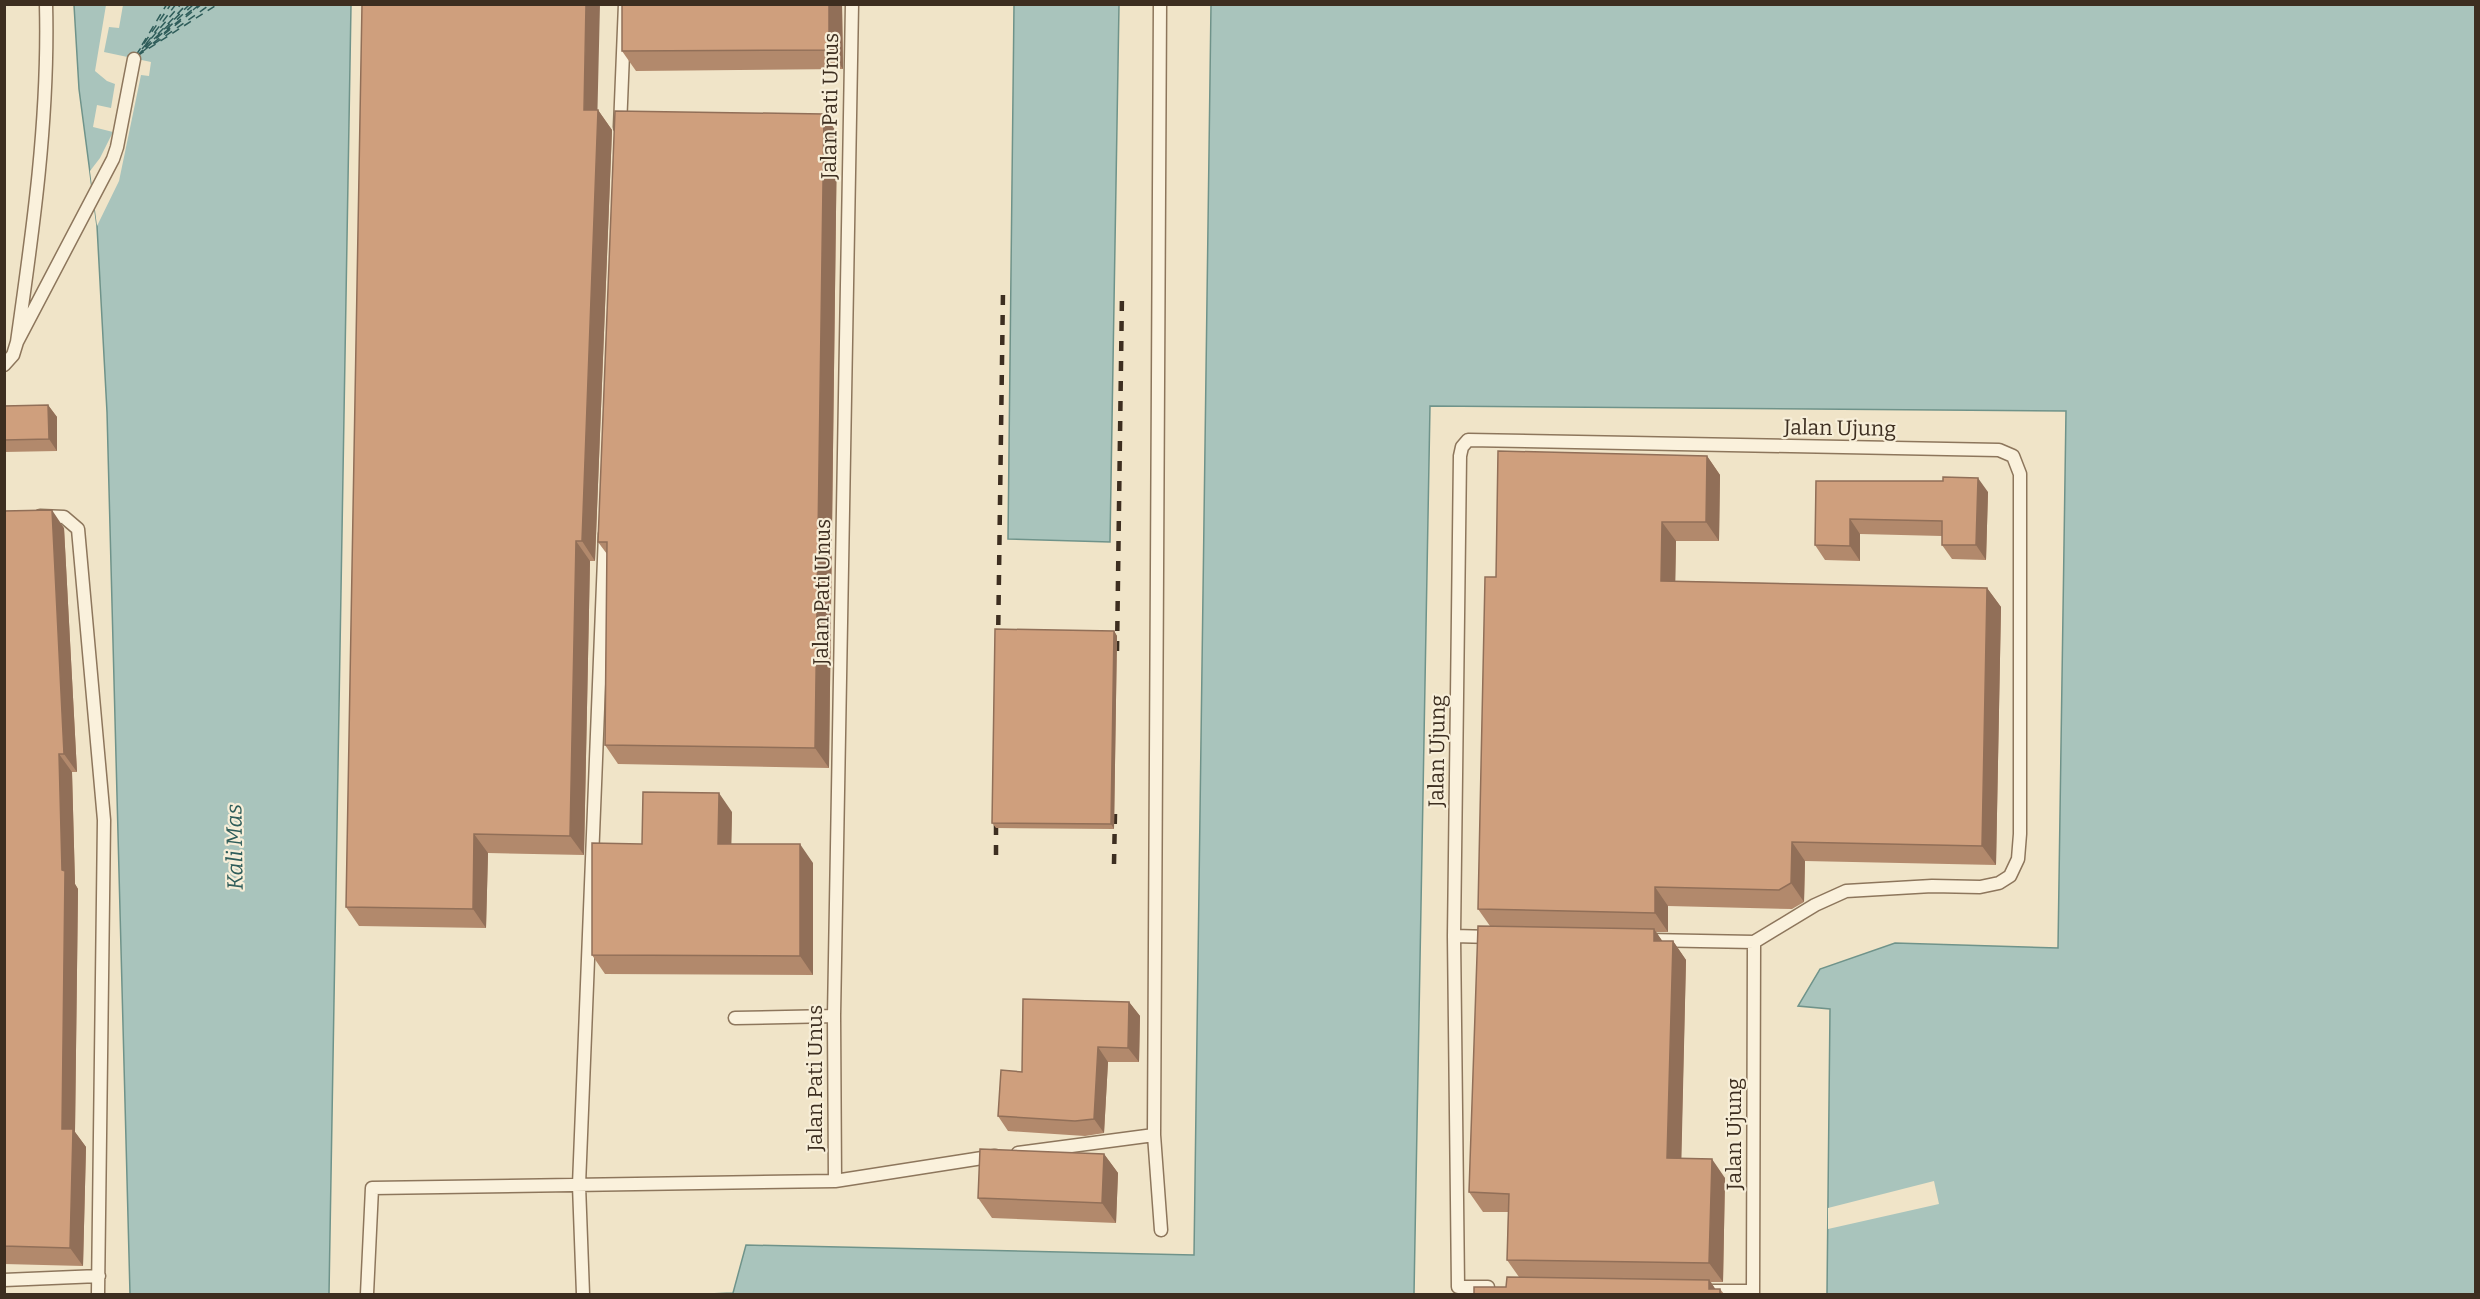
<svg xmlns="http://www.w3.org/2000/svg" width="2480" height="1299" font-family="Bitter,serif">
<style>
.water{fill:#a9c4bc;stroke:#6f938a;stroke-width:1.5}
.pier{fill:#f0e4c8}
.lines{fill:none;stroke-linecap:round;stroke-linejoin:round}
.ferry{stroke:#2f5d5a;stroke-width:1.5;stroke-dasharray:8 6;stroke-linecap:butt}
.service-casing{stroke:#8d765c;stroke-width:15}
.service{stroke:#faf1dc;stroke-width:12}
.rail{stroke:#3d2e20;stroke-width:4.5;stroke-dasharray:10 10;stroke-linecap:butt}
.wall{fill:#b2896c}
.shaded-wall{fill:#916f58}
.building{fill:#cf9f7d;stroke:#916f58;stroke-width:1.5}
.labels{text-anchor:middle;stroke-width:4.5;stroke-linejoin:round;paint-order:stroke}
.street-label{font-size:21px;fill:#3d2e20;stroke:#f7eed8}
.water-label{font-size:22px;font-style:italic;fill:#2f5d5a;stroke:#f7eed8}
</style>
<rect width="100%" height="100%" fill="#f0e4c8"/>
<path class="water" d="M74,5H351L329,1294H130L107,412L97,226L79,89Z
M1014,5H1119L1110,542L1008,539Z
M1211,5H2475V1294H1827L1830,1009L1798,1006L1820,969L1895,943L2058,948L2066,411L1430,406L1414,1294H708L733,1293L746,1245L1194,1255Z"/>
<path class="pier" d="M106,5H123L119,28L109,27L104,52L151,62L149,76L141,75L119,181L97,226L90,171L100,158L113,132L93,127L97,105L111,108L115,84L107,81L95,71Z
M1934,1181L1939,1204L1828,1229V1208Z"/>
<g class="lines">
<path class="ferry" d="M193,10L200,4
M164,33L193,9
M158,34L187,4
M154,39L190,4
M146,44L176,4
M154,44L211,4
M142,45L167,4
M145,47L154,38
M146,48L194,4
M142,49L181,4
M142,52L202,4
M136,55L171,4
M137,56L218,4
M137,56L146,47"/>
<g class="service-casing">
<path id="service" d="M620,127L625,4
M17,342C33,230 49,118 46,4
M4,365L13,355L17,342L113,159L117,147L134,59
M40,516L64,517L78,529L104,820L98,1294
M1454,936L1492,937
M1647,940L1754,942
M735,1018L834,1016
M1154,1135L1161,1230
M1018,1153L1154,1135L1160,4
M835,1181L834,1016L852,4
M4,1280L99,1276
M1488,1287H1458L1454,936L1460,456L1462,447L1468,440L1999,450L2013,456L2020,474V834L2018,859L2010,876L1999,883L1980,887L1932,886L1846,891L1815,905L1754,942L1753,1294
M1706,1291H1753
M367,1294L372,1188L835,1181L995,1156
M583,1294L579,1185L605,534"/>
</g>
<use href="#service" class="service"/>
<path class="rail" d="M998,645L1003,291
M1117,651L1122,293
M996,855V813
M1114,864L1115,813"/>
</g>
<path class="wall" d="M622,4H842L843,69L636,71L622,51Z
M598,110L612,130L595,561H590L584,855L488,853L486,928L359,926L346,907Z
M824,114L837,133L829,768L618,764L605,745L607,554L598,542Z
M48,405L57,417V451L4,452V406Z
M1707,456L1720,475L1719,541H1676L1675,581L1987,588L2001,607L1996,865L1805,861L1804,902L1792,909L1668,906V932H1656L1662,941H1673L1686,960L1681,1158L1725,1178L1723,1282H1711L1715,1289H1720L1724,1294H1474L1506,1287L1519,1277L1507,1260L1508,1212H1483L1469,1192L1490,926L1478,909L1496,577Z
M1816,481L1988,492L1986,560L1952,559L1942,545V536L1860,534V561L1825,560L1815,545Z
M4,511L64,528L77,772H72L75,884L78,889L75,1132L86,1147L83,1266L4,1264Z
M1114,631L1117,636L1114,829L996,828L992,823Z
M732,812L731,844L813,863V975L605,974L592,955Z
M1129,1002L1140,1016L1139,1062H1108L1104,1133L1085,1136L1008,1131L998,1116L1022,1072Z
M1104,1154L1118,1173L1116,1223L992,1218L978,1198Z"/>
<path class="shaded-wall" d="M586,4H600L597,129L584,110Z
M829,4H842L843,69L829,50Z
M598,110L612,130L595,561L582,541Z
M824,114L837,133L829,768L815,748Z
M48,405L57,417V451L49,439Z
M1707,456L1720,475L1719,541L1706,522Z
M1978,478L1988,492L1986,560L1976,545Z
M52,510L64,528L77,772L64,754Z
M1850,519L1860,534V561L1850,546Z
M1662,522L1676,541L1675,600L1661,581Z
M576,541L590,561L584,855L570,836Z
M1987,588L2001,607L1996,865L1982,846Z
M1114,631L1117,636L1114,829L1111,824Z
M59,754L72,772L75,884L78,889L75,1132L86,1147L83,1266L70,1248L62,1129Z
M719,793L732,812L731,863L718,844Z
M474,834L488,853L486,928L473,909Z
M1792,842L1805,861L1804,902L1791,883Z
M800,844L813,863V975L800,956Z
M1655,887L1668,906V932L1655,913Z
M1654,929L1668,949L1654,941Z
M1673,941L1686,960L1681,1177L1667,1158Z
M1129,1002L1140,1016L1139,1062L1128,1048Z
M1098,1047L1108,1062L1104,1133L1094,1119Z
M1104,1154L1118,1173L1116,1223L1102,1203Z
M1712,1159L1725,1178L1723,1282L1709,1263Z
M1709,1280L1719,1294L1709,1289Z"/>
<path class="building" d="M362,4H586L584,110H598L582,541H576L570,836L474,834L473,909L346,907Z
M622,4H829V50L622,51Z
M615,111L824,114L815,748L605,745L607,542H598Z
M48,405L49,439L4,440V406Z
M1498,451L1707,456L1706,522H1662L1661,581L1987,588L1982,846L1792,842L1791,883L1779,890L1655,887V913L1478,909L1485,577H1496Z
M1943,477L1978,478L1976,545H1942V521L1850,519V546L1815,545L1816,481H1943Z
M52,510L64,754H59L62,870L65,871L62,1129H73L70,1248L4,1246V511Z
M995,629L1114,631L1111,824L992,823Z
M643,792L719,793L718,844H800V956L592,955V843L642,844Z
M1478,926L1654,929V941H1673L1667,1158L1712,1159L1709,1263L1507,1260L1509,1194L1469,1192Z
M1023,999L1129,1002L1128,1048L1098,1047L1094,1119L1075,1121L998,1116L1001,1070L1022,1072Z
M980,1149L1104,1154L1102,1203L978,1198Z
M1507,1277L1709,1280V1289H1720V1294H1474V1287H1506Z"/>
<g class="labels">
<g class="street-label">
<text transform="translate(830 106) rotate(-89)" y="7">Jalan Pati Unus</text>
<text transform="translate(1840 428) rotate(1)" y="7">Jalan Ujung</text>
<text transform="translate(822 592) rotate(-89)" y="7">Jalan Pati Unus</text>
<text transform="translate(1437 751) rotate(-89)" y="7">Jalan Ujung</text>
<text transform="translate(815 1078) rotate(-90)" y="7">Jalan Pati Unus</text>
<text transform="translate(1734 1134) rotate(-90)" y="7">Jalan Ujung</text>
</g>
<g class="water-label">
<text transform="translate(234 847) rotate(-91)" y="8">Kali Mas</text>
</g>
</g>
<rect width="2480" height="1299" fill="none" stroke="#3d2e20" stroke-width="12"/>
</svg>
